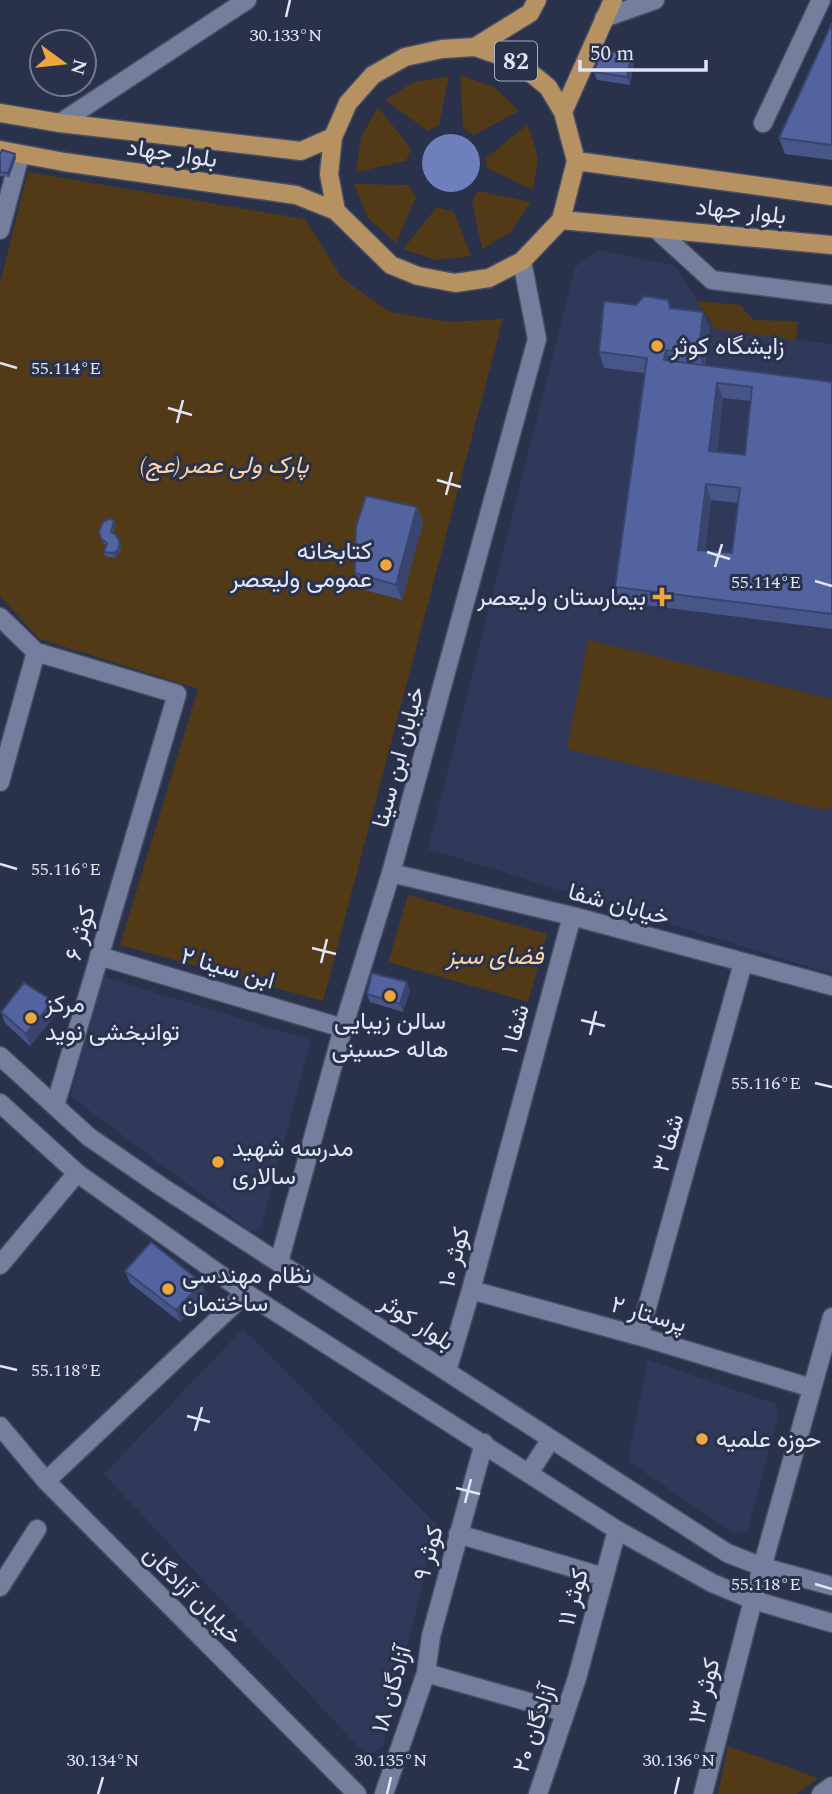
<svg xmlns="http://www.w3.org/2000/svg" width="832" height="1794" font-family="Spectral,Vazirmatn,serif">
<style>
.built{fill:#30395a}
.green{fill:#533a17}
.water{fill:#6d7fbd}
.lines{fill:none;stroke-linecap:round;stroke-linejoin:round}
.minor-casing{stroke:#484e64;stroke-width:21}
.tertiary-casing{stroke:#484e64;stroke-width:21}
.primary-casing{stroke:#484e64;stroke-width:21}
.minor{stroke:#757f9d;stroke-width:18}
.tertiary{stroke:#757f9d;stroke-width:18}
.primary{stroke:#b69263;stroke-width:18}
.wall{fill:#475589;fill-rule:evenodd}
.shaded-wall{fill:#39456f}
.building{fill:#52639f;stroke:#39456f;stroke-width:2;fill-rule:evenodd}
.ticks{fill:none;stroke:#e0e6f7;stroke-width:2.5}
.poi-dot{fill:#efa73d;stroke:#29314b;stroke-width:2.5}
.labels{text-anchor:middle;stroke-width:6;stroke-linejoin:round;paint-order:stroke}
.shield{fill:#29314b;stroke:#a9b0c3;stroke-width:2}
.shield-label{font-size:23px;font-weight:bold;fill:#e0e6f7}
.street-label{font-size:24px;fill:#e0e6f7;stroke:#29314b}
.poi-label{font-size:24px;fill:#e0e6f7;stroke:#29314b;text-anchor:start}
.park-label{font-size:24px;font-style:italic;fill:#fbd4a4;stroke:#29314b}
.ticks-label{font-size:18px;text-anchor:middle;fill:#e0e6f7;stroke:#29314b;stroke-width:6;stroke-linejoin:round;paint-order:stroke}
</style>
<rect width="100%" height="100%" fill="#29314b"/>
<path class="built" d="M599,250L676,266L715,329L832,344V974L428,849L575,267Z
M104,977L311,1040L261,1228L250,1231L70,1096Z
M243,1329L437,1525L383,1746L368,1757L104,1474Z
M648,1360L776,1404L778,1417L747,1533L732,1532L628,1461Z"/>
<path class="green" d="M460,75L494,87L519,111L474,135L463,128Z
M449,76L439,125L428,131L385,100L414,82Z
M378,107L411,149L406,161L356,172L361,137Z
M528,124L538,158L533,190L487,168L486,158Z
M28,172L305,219L342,278L390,312L450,322L503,319L323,1001L120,945L198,689L40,639L0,596V283Z
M354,184L409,185L416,197L396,243L368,218Z
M478,191L531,202L511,232L482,249L472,201Z
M437,207L454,212L471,256L436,260L403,249Z
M697,301L740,305L753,320L798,321L796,340L715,329Z
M588,640L832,699V801L829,811L567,749Z
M408,895L547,934L528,1002L388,962Z
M728,1746L818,1778L797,1794H718Z"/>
<path class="water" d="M422 163a29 29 0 1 1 58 0a29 29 0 1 1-58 0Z"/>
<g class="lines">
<g class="minor-casing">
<path id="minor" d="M60,123L247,0
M763,123L821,0
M656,229L712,280L832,295
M0,230L20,155
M0,617L36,652L177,694L55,1106
M0,782L36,652
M391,873L572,916L832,986
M99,956L343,1028
M0,1265L77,1173
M471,1290L639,1336L812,1388
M639,1336L743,963
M447,1371L471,1290L572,916
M0,1426L46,1481L357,1794
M46,1481L246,1293
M458,1534L604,1577
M0,1587L37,1529
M426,1673L564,1712
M384,1794L426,1673L431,1636L484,1443
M538,1794L577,1678L617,1530
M703,1794L753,1600
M821,1794L832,1786"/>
</g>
<g class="tertiary-casing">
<path id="tertiary" d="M604,18L655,0
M0,1056L89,1137L159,1185L727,1553L763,1567L832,1586
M0,1103L77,1173L246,1293L617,1530L712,1583L753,1600L832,1623
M279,1262L343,1028L391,873L537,339L522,261
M529,1473L551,1439
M753,1600L832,1317"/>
</g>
<g class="primary-casing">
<path id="primary" d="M475,47L516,61L548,87L563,112L576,161L561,220L522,261L489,278L455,283L418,276L391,265L336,211L329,174L333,137L348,103L373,75L405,57L442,49Z
M475,47L530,13L537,0
M563,112L613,0
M0,113L60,123L301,151L333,137
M0,150L64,162L296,195L336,211
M576,161L832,196
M561,220L832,245"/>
</g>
<use href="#minor" class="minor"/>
<use href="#tertiary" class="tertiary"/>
<use href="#primary" class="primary"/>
</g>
<path class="wall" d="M832,24V160L785,154L779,138Z
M631,56L634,64L630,85L597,80L594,72Z
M0,154L16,158L9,177L0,176Z
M636,305L671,308L709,327L705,366L832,382V629L621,602L615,587L645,373L604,368L599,352ZM723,398L751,401L745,455L717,452ZM711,500L738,503L732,553L705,550Z
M417,507L423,522L402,600L361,589L355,573Z
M114,520L116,524L113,533L120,542L121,546L119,554L115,558L105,556L104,552L106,545L103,543L99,532Z
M410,990L403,1012L370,1002L367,994Z
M1,1012L57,1013L30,1046L5,1023Z
M125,1271L206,1295L180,1322L130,1283Z"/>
<path class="shaded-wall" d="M631,56L634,64L630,85L627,77Z
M15,154L16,158L9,177L8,173Z
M703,312L709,327L704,369L699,353Z
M666,350L672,365L664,360Z
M717,383L723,398L715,467L709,451Z
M706,484L711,500L704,565L698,550Z
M417,507L423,522L402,600L396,585Z
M114,520L116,524L112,536L111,532Z
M120,542L121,546L119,554L115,558L113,553Z
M407,982L410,990L403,1012L400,1004Z
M53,1001L57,1013L30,1046L26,1034Z
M202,1283L206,1295L180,1322L176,1310Z"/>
<path class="building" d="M832,23V145L779,138Z
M602,49L631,56L627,77L594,72Z
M2,150L15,154L8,173L0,172V154Z
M644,296L668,300L670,308L703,312L699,353L666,350L664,360L832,382V614L615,587L647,358L599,352L604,301L636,305ZM717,383L752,387L745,455L709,451ZM706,484L740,488L732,553L698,550Z
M366,496L417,507L396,585L355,573L356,527Z
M109,519L114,520L111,532L116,535L120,542L118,550L113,553L104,552L107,543L101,539L99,532L103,522Z
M372,973L407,982L400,1004L367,994Z
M24,983L53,1001L26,1034L1,1012Z
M151,1242L202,1283L176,1310L125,1271Z"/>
<path class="ticks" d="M286,17L290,0M0,363L17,368M168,408L192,415M177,423L183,400M437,480L461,487M446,495L452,472M707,552L730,559M715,567L722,544M815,581L832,586M0,864L17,869M312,948L336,954M321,963L327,939M581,1020L605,1026M590,1035L596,1011M815,1083L832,1087M0,1366L17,1370M187,1416L210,1422M195,1431L202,1407M456,1488L480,1494M465,1503L471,1479M815,1584L832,1589M98,1794L103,1777M387,1794L391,1777M675,1794L679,1777"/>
<g class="poi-dot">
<circle cx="657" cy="346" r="7"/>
<circle cx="386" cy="565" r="7"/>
<path d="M658.5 586.5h7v7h7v7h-7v7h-7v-7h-7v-7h7z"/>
<circle cx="390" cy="996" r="7"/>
<circle cx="31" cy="1018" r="7"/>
<circle cx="218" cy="1162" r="7"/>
<circle cx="168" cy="1289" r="7"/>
<circle cx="702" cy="1439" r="7"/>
</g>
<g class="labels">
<rect class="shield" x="495" y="41.5" width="42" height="39" rx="5"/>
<g class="shield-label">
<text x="516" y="69">82</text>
</g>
<g class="street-label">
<text transform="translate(172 153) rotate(8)" y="8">بلوار جهاد</text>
<text transform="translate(741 211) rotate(6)" y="8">بلوار جهاد</text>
<text transform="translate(398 757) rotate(-75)" y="8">خیابان ابن سینا</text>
<text transform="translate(619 904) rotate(15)" y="8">خیابان شفا</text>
<text transform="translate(80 933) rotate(-74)" y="8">کوثر ۶</text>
<text transform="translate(228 968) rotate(16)" y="8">ابن سینا ۲</text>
<text transform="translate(515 1029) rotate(-75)" y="8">شفا ۱</text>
<text transform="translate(668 1143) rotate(-74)" y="8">شفا ۳</text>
<text transform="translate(454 1257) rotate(-75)" y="8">کوثر ۱۰</text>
<text transform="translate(649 1314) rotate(16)" y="8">پرستار ۲</text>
<text transform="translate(417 1322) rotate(33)" y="8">بلوار کوثر</text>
<text transform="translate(428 1553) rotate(-75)" y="8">کوثر ۹</text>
<text transform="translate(193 1595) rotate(45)" y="8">خیابان آزادگان</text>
<text transform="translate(573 1597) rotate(-75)" y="8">کوثر ۱۱</text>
<text transform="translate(391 1689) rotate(-74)" y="8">آزادگان ۱۸</text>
<text transform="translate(704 1691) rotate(-76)" y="8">کوثر ۱۳</text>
<text transform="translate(534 1728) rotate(-72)" y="8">آزادگان ۲۰</text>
</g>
<g class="poi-label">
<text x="671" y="354">زایشگاه کوثر</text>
<text x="372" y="559" text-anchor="end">کتابخانه<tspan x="372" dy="28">عمومی ولیعصر</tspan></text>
<text x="646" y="605" text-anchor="end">بیمارستان ولیعصر</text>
<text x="45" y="1012">مرکز<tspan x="45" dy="28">توانبخشی نوید</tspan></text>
<text x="390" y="1029" text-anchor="middle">سالن زیبایی<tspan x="390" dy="28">هاله حسینی</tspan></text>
<text x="232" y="1156">مدرسه شهید<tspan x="232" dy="28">سالاری</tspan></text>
<text x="182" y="1283">نظام مهندسی<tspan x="182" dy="28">ساختمان</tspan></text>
<text x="716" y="1447">حوزه علمیه</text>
</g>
<g class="park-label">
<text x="224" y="473">پارک ولی عصر(عج)</text>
<text x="495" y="964">فضای سبز</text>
</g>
</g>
<g class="ticks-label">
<text x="286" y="41">30.133°N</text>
<text x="66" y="374">55.114°E</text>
<text x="766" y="588">55.114°E</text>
<text x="66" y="875">55.116°E</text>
<text x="766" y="1089">55.116°E</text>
<text x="66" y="1376">55.118°E</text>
<text x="766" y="1590">55.118°E</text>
<text x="103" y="1766">30.134°N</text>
<text x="391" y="1766">30.135°N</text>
<text x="679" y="1766">30.136°N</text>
</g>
<g transform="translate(63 63) rotate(105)"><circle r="33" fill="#29314b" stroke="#727990" stroke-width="2"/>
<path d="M0-5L12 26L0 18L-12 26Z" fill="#efa73d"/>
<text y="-10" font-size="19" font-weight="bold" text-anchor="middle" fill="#e0e6f7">N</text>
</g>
<path d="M580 60v10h126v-10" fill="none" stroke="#e0e6f7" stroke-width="3.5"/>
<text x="590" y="60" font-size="21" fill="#e0e6f7" stroke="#29314b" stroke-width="5" paint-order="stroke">50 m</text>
</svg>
